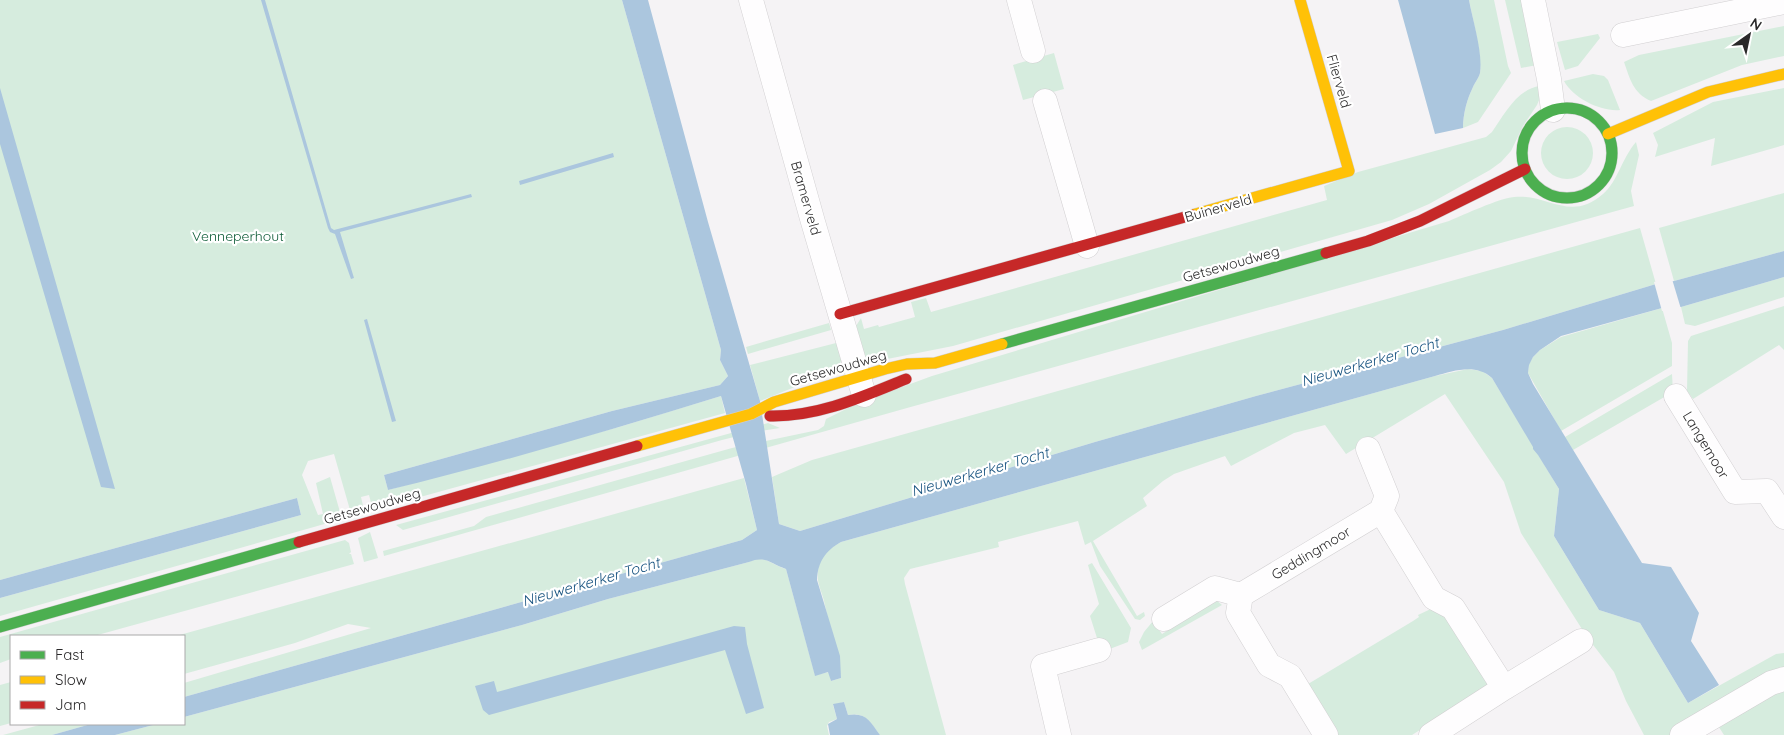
<svg xmlns="http://www.w3.org/2000/svg" width="1784" height="735" font-family="Quicksand,sans-serif">
<style>
.green{fill:#d6ecde}
.water{fill:#abc6de}
.pier{fill:#f5f3f5}
.lines{fill:none;stroke-linecap:round;stroke-linejoin:round}
.street-casing{stroke:#d2d0d2;stroke-width:25}
.fast-casing{stroke:#d2d0d2;stroke-width:12}
.slow-casing{stroke:#d2d0d2;stroke-width:12}
.jam-casing{stroke:#d2d0d2;stroke-width:12}
.street{stroke:#fefdfe;stroke-width:24}
.fast{stroke:#4caf50;stroke-width:11}
.slow{stroke:#ffc107;stroke-width:11}
.jam{stroke:#c62828;stroke-width:11}
.labels{text-anchor:middle;stroke-width:4.5;stroke-linejoin:round;paint-order:stroke}
.street-label{font-size:14px;fill:#2a292a;stroke:#fff}
.park-label{font-size:14px;fill:#0a5934;stroke:#fff}
.water-label{font-size:15px;font-style:italic;fill:#16527f;stroke:#fff}
</style>
<rect width="100%" height="100%" fill="#f5f3f5"/>
<path class="green" d="M0,0H622L721,350L720,360L728,376L720,385L612,411L384,475L388,490L619,427L721,396L725,413L373,510L369,495L361,497L365,514L352,517L334,454L308,461L302,475L318,515L323,514L316,483L330,477L342,519L0,616V598L301,515L297,498L0,580Z
M1469,0H1494L1508,66L1511,73L1478,122L1463,128C1463,114 1467,99 1473,87C1475,82 1479,78 1480,73C1482,53 1473,21 1469,0Z
M1505,0H1522L1537,65L1521,68Z
M1784,26V56L1742,65L1651,101C1633,93 1630,79 1624,62L1639,55Z
M1598,34L1600,38L1578,66L1565,70L1557,42Z
M1054,53L1064,89L1023,100L1013,65Z
M1593,74L1604,76L1608,80L1620,110C1601,112 1573,98 1564,81Z
M1540,86V98L1537,105L1523,126L1511,151L1501,162L1490,170L1429,204L1392,220L953,346L872,362L863,355L856,326L861,318L864,329L878,325L879,327L915,317L911,302L926,298L931,312L1327,200L1324,186L1358,172L1486,137L1492,132C1504,115 1517,89 1540,86Z
M1784,88V145L1711,166L1715,138L1655,157L1658,145L1653,133L1713,102Z
M1541 153a26 26 0 1 1 52 0a26 26 0 1 1-52 0Z
M1636,142L1639,155L1631,191L1634,206L907,408L384,556L383,551L474,526L486,517L732,448L818,430L824,426L826,419L856,404L932,376L1449,221C1466,214 1497,199 1514,197C1547,193 1570,223 1603,194C1618,181 1622,158 1636,142Z
M1784,193V251L1674,281L1659,228Z
M1640,228L1656,284L1503,330L1256,396L1095,442L800,531L779,524L772,477L812,460Z
M1784,277V297L1695,326L1685,324L1681,307Z
M1784,306V350L1779,345L1693,399L1687,391L1688,341L1691,336Z
M1662,308L1672,343V366L1561,431L1528,373L1529,364L1533,357L1540,350L1561,337Z
M829,323L831,330L748,354L746,347Z
M840,342L842,359L837,370L760,401L750,365Z
M1468,369L1482,371L1492,378L1559,489L1554,536L1599,610L1640,623L1688,703L1776,654L1784,653V735H1724L1715,721L1702,735H1644L1626,701L1614,672L1587,637L1521,533L1504,482L1445,394L1346,454L1325,425L1294,433L1231,466L1225,456L1174,474L1163,481L1143,498L1147,506L1093,541L1137,616L1144,612L1145,616L1140,620L1135,619L1100,566L1091,542L1085,545L1078,521L998,542L999,547L910,569L904,578L905,584L946,735H880C870,722 866,712 848,715L844,702L833,705L837,719L829,722L827,726L829,735H115L157,724H184V717L522,625L608,599L749,562C765,554 770,564 786,569L815,675L829,672L831,681L841,678C835,652 830,627 824,601C822,592 816,582 818,571C819,557 829,548 841,542L1435,376Z
M1672,374L1673,392L1573,450L1565,437Z
M768,423L780,428L754,432L722,440L403,530L396,525Z
M744,478L757,530L742,540L184,697V683L371,628L348,624L295,643L184,674V636H176Z
M370,532L378,558L364,562L358,538Z
M345,540L349,543L351,552L349,554H351L354,564L94,636H11V659L0,663V637Z
M1092,563L1131,628L1128,642L1107,650L1097,638L1090,616L1099,604L1088,565Z
M1216,600L1222,605L1142,650L1139,642L1144,632L1153,621L1162,634Z
M1435,607L1442,608L1488,683L1486,688L1412,735H1337L1308,684L1413,621L1419,617L1418,615Z
M11,682V723L0,726V685Z
M43,724H91L52,735H3Z"/>
<path class="water" d="M261,0H265L331,228L334,230L471,194L472,197L340,232L354,278L351,279L335,234L330,232L328,228Z
M622,0H648L708,222L760,401L779,524L800,531L1095,442L1256,396L1503,330L1656,284L1674,281L1784,251V277L1681,307L1662,308L1561,336L1540,350L1533,357L1529,365L1528,373L1533,384L1642,563L1671,567L1699,613L1691,641L1719,685L1688,703L1640,623L1599,610L1554,536L1559,489L1538,455L1533,449V447L1492,378C1475,363 1454,371 1435,376L841,542C825,551 818,562 817,580L840,656L841,678L831,681L828,672L815,676L786,569C771,564 765,555 749,562L608,599L522,625L184,717V697L742,540L757,530L746,484L721,396C611,430 500,463 388,490L384,475L612,411L720,385L728,376L720,360L721,350Z
M1398,0H1469C1473,22 1483,52 1480,73C1479,78 1475,82 1473,87C1467,99 1463,114 1463,128L1435,134Z
M0,88L115,489L101,487L0,144Z
M613,153L614,157L520,185L519,181Z
M367,319L396,421L392,422L364,320Z
M297,498L301,515L0,598V580Z
M734,626L745,627L747,644L764,708L746,714L725,650L489,715L483,710L475,686L494,681L497,692Z
M844,702L848,715C866,712 870,721 880,735H830L828,724L837,719L833,704Z
M91,724H157L115,735H52Z"/>
<path class="pier" d="M1672,279L1681,309L1662,311L1654,282Z"/>
<g class="lines">
<g class="street-casing">
<path id="street" d="M751,0L813,222L864,395
M1019,0L1033,51
M1533,0L1549,79L1553,110
M1623,35L1784,2
M1045,101L1087,246
M1676,396L1735,492L1767,491L1784,517
M1368,449L1387,496L1381,511
M1241,595L1238,613L1269,665L1290,676L1326,735
M1164,619L1215,588L1241,595L1381,511L1434,598L1453,608L1504,688L1431,735
M1504,688L1581,641
M1059,735L1043,666L1099,650
M1682,735L1771,683L1784,679"/>
</g>
<g class="fast-casing">
<path id="fast" d="M1522 153a45 45 0 1 1 90 0a45 45 0 1 1-90 0Z
M1002,344L1326,253
M0,627L299,542"/>
</g>
<g class="slow-casing">
<path id="slow" d="M1608,134L1708,92L1784,74
M1192,215L1349,171L1300,0
M637,446L751,414L774,402L885,369L907,364L935,363L1002,344"/>
</g>
<g class="jam-casing">
<path id="jam" d="M1326,253L1368,241L1420,221L1525,169
M840,314L1192,215
M770,416C818,417 862,397 906,379
M299,542L637,446"/>
</g>
<use href="#street" class="street"/>
<use href="#fast" class="fast"/>
<use href="#slow" class="slow"/>
<use href="#jam" class="jam"/>
</g>
<g class="labels">
<g class="street-label">
<text transform="translate(1339 81) rotate(74)" y="5">Flierveld</text>
<text transform="translate(806 198) rotate(74)" y="5">Bramerveld</text>
<text transform="translate(1218 208) rotate(-16)" y="5">Buinerveld</text>
<text transform="translate(1231 264) rotate(-16)" y="5">Getsewoudweg</text>
<text transform="translate(838 368) rotate(-16)" y="5">Getsewoudweg</text>
<text transform="translate(1706 445) rotate(59)" y="5">Langemoor</text>
<text transform="translate(372 506) rotate(-16)" y="5">Getsewoudweg</text>
<text transform="translate(1311 553) rotate(-31)" y="5">Geddingmoor</text>
</g>
<g class="park-label">
<text x="238" y="241">Venneperhout</text>
</g>
<g class="water-label">
<text transform="translate(1370 362) rotate(-16)" y="5">Nieuwerkerker Tocht</text>
<text transform="translate(980 472) rotate(-16)" y="5">Nieuwerkerker Tocht</text>
<text transform="translate(591 582) rotate(-16)" y="5">Nieuwerkerker Tocht</text>
</g>
</g>
<rect x="10" y="635" width="175" height="90" fill="#ffffff" stroke="#aaa9aa"/>
<rect x="20" y="651" width="25" height="8" fill="#4caf50" stroke="#aaa9aa"/>
<text x="55" y="660" font-size="15" fill="#2a292a">Fast</text>
<rect x="20" y="676" width="25" height="8" fill="#ffc107" stroke="#aaa9aa"/>
<text x="55" y="685" font-size="15" fill="#2a292a">Slow</text>
<rect x="20" y="701" width="25" height="8" fill="#c62828" stroke="#aaa9aa"/>
<text x="55" y="710" font-size="15" fill="#2a292a">Jam</text>
<g transform="translate(1749 35) rotate(33)" stroke="#ffffff" stroke-width="4" paint-order="stroke">
<path d="M0-4L9 19L0 12L-9 19Z" fill="#2a292a"/>
<text y="-8" font-size="14" font-weight="bold" text-anchor="middle" fill="#2a292a">N</text>
</g>
</svg>
